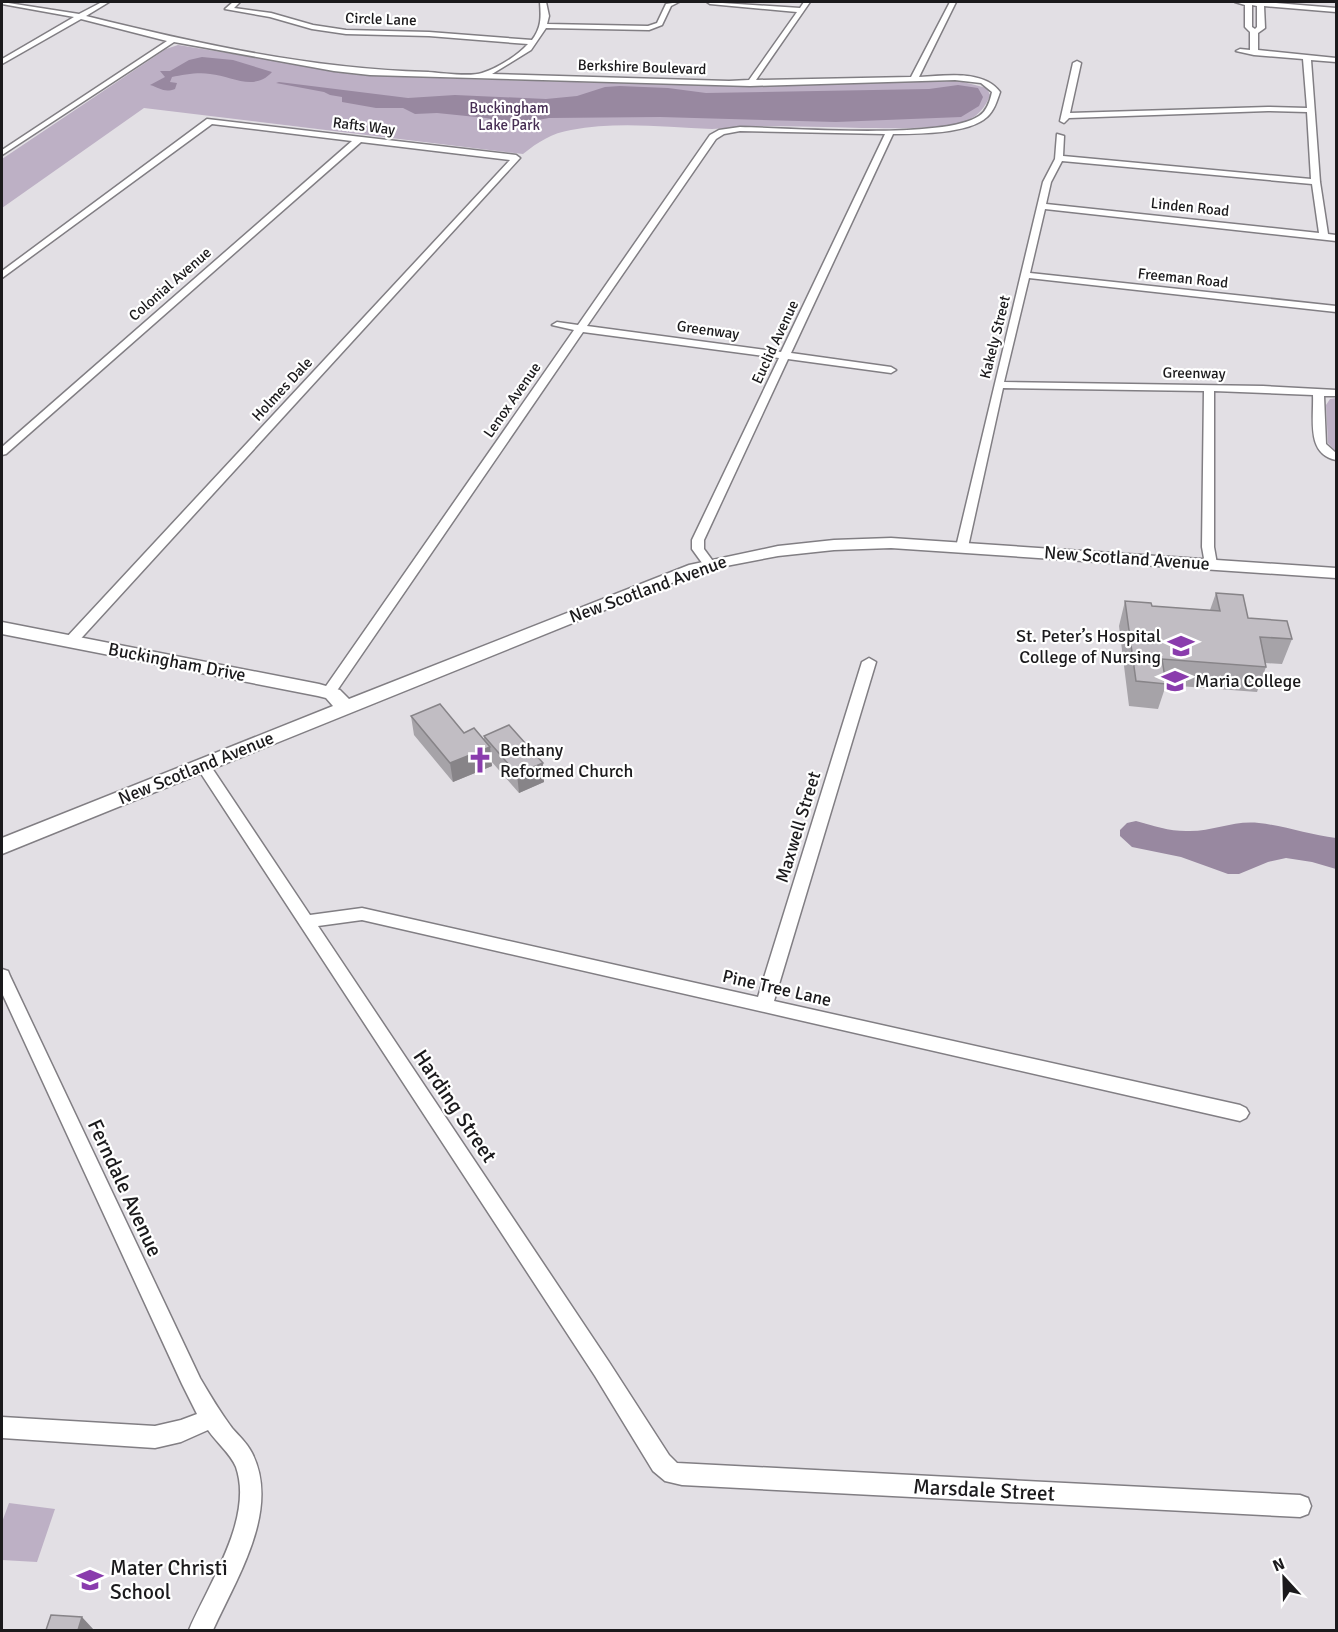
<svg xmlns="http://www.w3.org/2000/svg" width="1338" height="1632" font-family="Signika,sans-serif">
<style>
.green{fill:#bdb0c5}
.water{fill:#9888a0}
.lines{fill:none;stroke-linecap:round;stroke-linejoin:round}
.street-casing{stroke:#817e83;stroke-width:3}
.secondary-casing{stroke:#817e83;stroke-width:3}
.street{fill:#fff;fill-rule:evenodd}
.secondary{fill:#fff;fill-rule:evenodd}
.wall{fill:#a6a3a8}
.shaded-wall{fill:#878488}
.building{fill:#c1bdc3;stroke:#878488;stroke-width:1.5}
.labels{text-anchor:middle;stroke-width:4.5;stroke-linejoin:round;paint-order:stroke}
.far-street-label{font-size:15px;fill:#1b1a1c;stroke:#fff}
.far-park-label{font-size:15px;fill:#472e54;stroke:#fff}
.street-label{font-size:18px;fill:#1b1a1c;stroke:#fff}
.poi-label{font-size:18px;fill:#1b1a1c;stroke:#fff;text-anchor:start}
.near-street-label{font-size:21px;fill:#1b1a1c;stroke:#fff}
.near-poi-label{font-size:21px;fill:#1b1a1c;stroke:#fff;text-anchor:start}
</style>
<rect width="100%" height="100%" fill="#e2dfe4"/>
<path class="green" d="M178,45L342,72L461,79L730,86L959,81L987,88L990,95C986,107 977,117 966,121C941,130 889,128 862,128C824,127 786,126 748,126C736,126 723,129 712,129C666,127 616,121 571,130C552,133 538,142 523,154L144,108L2,208V159L166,49Z
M1336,398V452L1328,443L1326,405L1330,399Z
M9,1503L55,1509L37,1562L2,1560V1522Z"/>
<path class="water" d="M202,57L233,60L272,72C254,92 232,76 210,74C198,72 183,75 172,77L170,82L177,83L175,89C164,93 160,88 150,85L165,77L160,71H170L189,60Z
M279,82L408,98L455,95L546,99L577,96L605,87L620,86L668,88L706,93L929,89L958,85L978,88L983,97L979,106L961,117L836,122L660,117L549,118L516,124L486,118L437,113L415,114L403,108H376L342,102V97L330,95L324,92L276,83Z
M1136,821C1154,826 1172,832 1190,831C1214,831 1235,820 1259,823C1285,826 1310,835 1336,838V869L1312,862L1286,858L1268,862L1239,874H1228L1181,857L1132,847L1120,836V830L1127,823Z"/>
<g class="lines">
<g class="street-casing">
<path id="street" d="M2,2L79,14L102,2H109L86,16C199,44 312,69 428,72C442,73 470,77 482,73C498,68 517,56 528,44L429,36L346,34L312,29L270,17L225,9L233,2H240L234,8L271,13L313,25L346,30L429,32L532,40C542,27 541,16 540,2H546L549,16L547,24L648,26L657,23L666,4L679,2L671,6L662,25L649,30L546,28L531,50L492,74L729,81L749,80L797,12L710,4L707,2L800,8L804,2H810L756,80L911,77L950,2H956L919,77C944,76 983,69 1000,92C997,101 994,111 987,117C969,134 917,134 893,134L791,353L891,367L896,370L891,373L788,359L704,540V549L715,564L713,567H705L692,549V540L779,358L583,332L334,695L329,696L322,692L324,689L574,330L552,325L557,322L578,325L710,135L719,130L740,127C789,128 944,140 979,116C987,111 990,101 992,92L981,83L955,80L750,86L370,75L334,71L174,42L2,155V150L167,41L81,19L2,64V59L74,17L2,4ZM740,131L885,134L781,352L587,326L716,139L724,134Z
M1235,2H1263L1336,8V12L1264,6L1265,28L1258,33V50L1336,58V62L1311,60L1320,182L1328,234L1336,235V241L1045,209L1030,273L1336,306V312L1029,278L1004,382L1263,386L1336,390V396H1324L1326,444L1336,453V460C1306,454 1314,419 1313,395L1214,391V547L1217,564L1211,568L1205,564L1202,547L1204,391L1003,388L968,547L966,550H958L956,547L1043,182L1055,159L1057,134L1064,136L1063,156L1311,179L1307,112L1268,111L1069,118L1064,123L1060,121L1073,63L1077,61L1081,63L1070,113L1268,107L1307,108L1303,59L1254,55L1236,51L1240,49L1250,50V32L1245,27V5ZM1252,5L1257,6V27L1255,29L1252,27ZM1062,161L1312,184L1319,233L1046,204L1051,182Z
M207,119L516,155L520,158L75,645H65L63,642L65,639L510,160L361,142L6,454L2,455V447L352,141L212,124L2,278V271Z
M869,658L876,662L774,1001L1240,1105L1246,1108L1249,1113L1246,1118L1240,1121L362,920L318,926L609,1362L669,1455L677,1463L1300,1495L1308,1498L1311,1506L1308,1514L1300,1517L682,1485L665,1481L653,1471L595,1376L196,766L203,761L208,762L310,915L362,908L758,997L862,662Z
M2,969L8,971L10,976L200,1378C210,1395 220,1412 232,1428C239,1436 247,1443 252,1453C281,1510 236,1579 213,1630H189C208,1585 254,1518 236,1467C231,1454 216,1442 208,1430L181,1442L155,1448L2,1438V1417L155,1426L181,1420L197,1414L182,1384L2,993Z"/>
</g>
<g class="secondary-casing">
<path id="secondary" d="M891,538L1336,568V578L891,548L834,550L778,556L726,566L674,582L2,854V838L333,706L326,698L318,696L2,634V622L319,684L340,690L349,699L689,565L778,546L834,540Z"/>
</g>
<use href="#street" class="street"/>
<use href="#secondary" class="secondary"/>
</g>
<path class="wall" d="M1216,593L1248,618L1292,639L1282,664L1265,663L1266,667L1257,692L1166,685L1158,709L1129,706L1119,626L1125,601L1152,606L1210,610Z
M411,716L484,740V736L544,782L519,793L491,761L492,766L453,782L414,735Z"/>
<path class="shaded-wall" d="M490,747L492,766L453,782L450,763Z
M543,763L544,782L519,793L517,774Z
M82,1617L94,1630H78Z"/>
<path class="building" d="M1216,593L1243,595L1248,618L1287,621L1292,639L1260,637L1266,667L1162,659L1166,684L1136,681L1125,601L1151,603L1152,606L1220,611Z
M440,704L464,733L474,728L490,747L450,763L411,716Z
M509,725L543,763L517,774L484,736Z
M51,1615L82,1617L78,1630H46Z"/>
<defs>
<g id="university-bare" transform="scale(2.07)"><path d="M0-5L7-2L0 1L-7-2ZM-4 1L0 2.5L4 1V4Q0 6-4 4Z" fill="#8a3cad" stroke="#fff" stroke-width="2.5" paint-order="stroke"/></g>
<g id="church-bare" transform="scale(2.07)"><path d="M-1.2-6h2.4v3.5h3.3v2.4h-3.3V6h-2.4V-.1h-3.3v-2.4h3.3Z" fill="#8a3cad" stroke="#fff" stroke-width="2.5" paint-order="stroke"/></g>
<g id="school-bare" transform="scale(2.07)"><path d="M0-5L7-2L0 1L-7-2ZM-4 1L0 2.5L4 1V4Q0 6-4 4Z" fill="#8a3cad" stroke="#fff" stroke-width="2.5" paint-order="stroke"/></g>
</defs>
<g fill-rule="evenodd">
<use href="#university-bare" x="1181" y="646"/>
<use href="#university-bare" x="1175" y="681"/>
<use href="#church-bare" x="480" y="760"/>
<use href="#school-bare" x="90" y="1580"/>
</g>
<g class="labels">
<g class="far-street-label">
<text transform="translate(381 19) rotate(2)" y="5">Circle Lane</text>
<text transform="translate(642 67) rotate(2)" y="5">Berkshire Boulevard</text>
<text transform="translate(364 126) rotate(7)" y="5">Rafts Way</text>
<text transform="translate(1190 207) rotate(6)" y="5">Linden Road</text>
<text transform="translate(1183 278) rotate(6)" y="5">Freeman Road</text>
<text transform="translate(170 284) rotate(-41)" y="5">Colonial Avenue</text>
<text transform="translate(708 330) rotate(8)" y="5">Greenway</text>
<text transform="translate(995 337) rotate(-76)" y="5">Kakely Street</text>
<text transform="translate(775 342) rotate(-65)" y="5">Euclid Avenue</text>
<text transform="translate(1194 373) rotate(1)" y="5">Greenway</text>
<text transform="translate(282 389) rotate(-47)" y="5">Holmes Dale</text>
<text transform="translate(512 400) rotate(-55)" y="5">Lenox Avenue</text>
</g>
<g class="far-park-label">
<text x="509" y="113">Buckingham<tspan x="509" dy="17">Lake Park</tspan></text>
</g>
<g class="street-label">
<text transform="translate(1127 558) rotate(4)" y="6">New Scotland Avenue</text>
<text transform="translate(648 589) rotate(-20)" y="6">New Scotland Avenue</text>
<text transform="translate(177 662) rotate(11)" y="6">Buckingham Drive</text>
<text transform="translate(196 768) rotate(-22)" y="6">New Scotland Avenue</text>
<text transform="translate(798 827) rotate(-73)" y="6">Maxwell Street</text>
<text transform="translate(777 988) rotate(13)" y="6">Pine Tree Lane</text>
</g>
<g class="poi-label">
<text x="1161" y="642" text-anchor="end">St. Peter’s Hospital<tspan x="1161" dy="21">College of Nursing</tspan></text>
<text x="1195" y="687">Maria College</text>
<text x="500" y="756">Bethany<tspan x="500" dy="21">Reformed Church</tspan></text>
</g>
<g class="near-street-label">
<text transform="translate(455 1106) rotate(56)" y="7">Harding Street</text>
<text transform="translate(125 1188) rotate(65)" y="7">Ferndale Avenue</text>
<text transform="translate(984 1490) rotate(3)" y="7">Marsdale Street</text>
</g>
<g class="near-poi-label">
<text x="110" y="1575">Mater Christi<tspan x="110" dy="24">School</tspan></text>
</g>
</g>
<rect width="1338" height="1632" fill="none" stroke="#1b1a1c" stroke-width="6"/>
<g transform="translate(1284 1578) rotate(338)" stroke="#ffffff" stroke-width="4.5" paint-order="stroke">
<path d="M0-4.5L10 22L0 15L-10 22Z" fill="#1b1a1c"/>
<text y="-9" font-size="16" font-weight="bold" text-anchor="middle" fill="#1b1a1c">N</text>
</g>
</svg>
